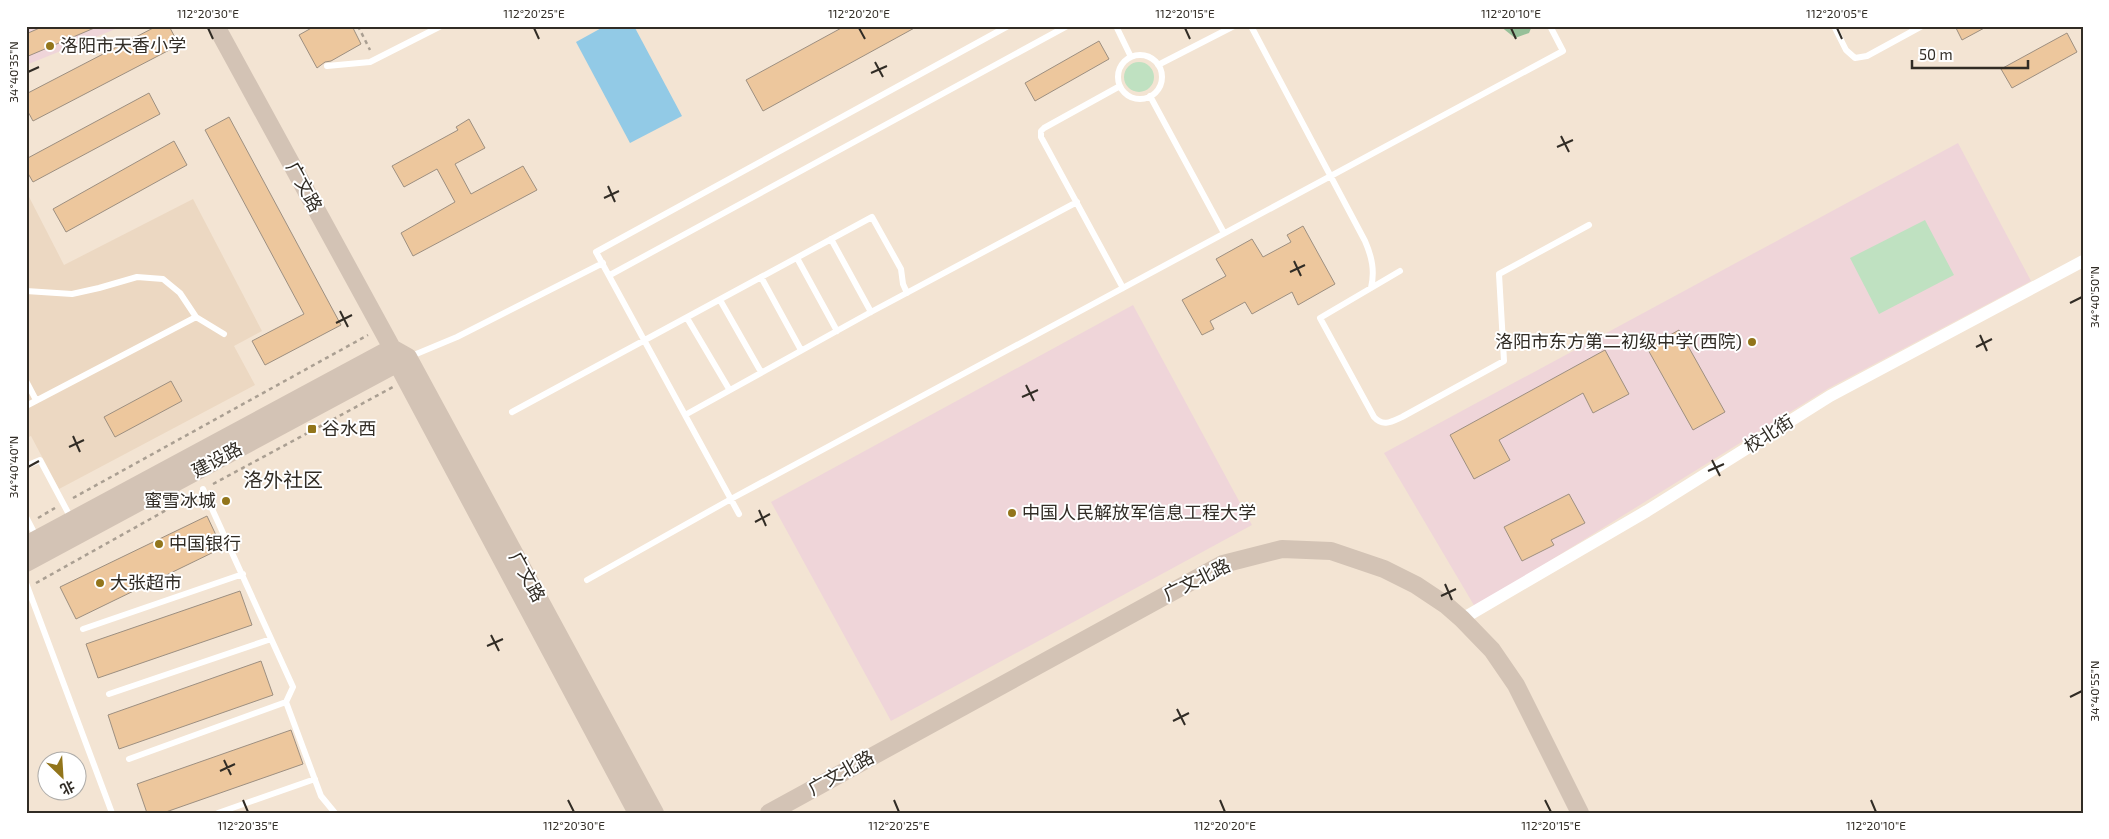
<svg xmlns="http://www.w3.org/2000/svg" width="2109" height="839" font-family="'Exo 2','Noto Sans SC',sans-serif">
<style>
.built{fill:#ecd8c2}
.education{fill:#efd5d9}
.green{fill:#bfe1c1}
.forest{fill:#97c099}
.water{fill:#92cae6}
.building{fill:#edc79d;stroke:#9d8f80}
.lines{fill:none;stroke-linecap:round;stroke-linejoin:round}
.path{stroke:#aa9f92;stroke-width:2.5;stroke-dasharray:4 4;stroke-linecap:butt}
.lane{stroke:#fff;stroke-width:6}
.street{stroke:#fff;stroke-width:12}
.secondary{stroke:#d3c3b5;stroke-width:18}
.ticks{fill:none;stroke:#312c25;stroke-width:2}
.poi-dot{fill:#92751b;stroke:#fff;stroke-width:2}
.labels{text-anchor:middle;stroke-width:4;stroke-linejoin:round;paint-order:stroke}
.poi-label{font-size:18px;fill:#312c25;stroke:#fff;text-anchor:start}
.street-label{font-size:18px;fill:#312c25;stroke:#fff}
.quarter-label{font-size:20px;fill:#312c25;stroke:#fff}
.neatline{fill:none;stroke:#312c25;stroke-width:2}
.ticks-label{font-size:12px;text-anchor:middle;fill:#312c25}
</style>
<rect width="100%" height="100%" fill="#f3e4d3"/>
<path class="built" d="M26,191L64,265L193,199L262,331L234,346L255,385L59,489L31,436L26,438Z"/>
<path class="education" d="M26,26H123L26,65Z
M1958,143L2031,281L1829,388L1475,607L1384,453Z
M1133,305L1252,525L891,721L771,502Z"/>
<path class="green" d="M1124 77a15 15 0 1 1 30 0a15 15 0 1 1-30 0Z
M1925,220L1954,275L1879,314L1850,258Z"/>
<path class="forest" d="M1500,26H1532L1529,33L1515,38Z"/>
<path class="water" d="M605,26H634L682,116L630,143L576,42Z"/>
<path class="building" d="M44,26H99L26,57V34Z
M157,26H169L179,45L33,121L26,108V94Z
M315,26H352L361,44L331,61L325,62L317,68L299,35Z
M845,26H918L763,111L746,80Z
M1955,26H1988L1962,40Z
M2067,33L2077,52L2012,88L2001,69Z
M1099,41L1109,59L1035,101L1025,83Z
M149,93L160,114L33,182L26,170V159Z
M229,117L341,325L265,365L252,341L304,314L205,130Z
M469,119L485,148L455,164L471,194L523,166L537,190L413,256L401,233L455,202L437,169L404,187L392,166L458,130L456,127Z
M174,141L187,165L66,232L53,209Z
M1303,226L1335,284L1298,305L1292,292L1252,314L1245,302L1210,321L1214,329L1202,335L1182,300L1226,276L1216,259L1252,239L1263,257L1291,242L1287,235Z
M1679,330L1725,412L1693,430L1647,348Z
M1605,350L1629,394L1593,413L1583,393L1499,440L1510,460L1474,479L1450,435Z
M171,381L182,401L115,437L104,417Z
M1569,494L1585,523L1551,540L1554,545L1522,561L1504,527Z
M207,516L222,548L76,619L60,587Z
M240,591L252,625L98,678L86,644Z
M261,661L273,695L119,749L108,715Z
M291,730L303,764L163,813H147L137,784Z"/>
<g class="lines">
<path class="path" d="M303,26V27
M358,26L370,50
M213,484L393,387
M73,498L368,335
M38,518L55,508
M36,583L195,494"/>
<path class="lane" d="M1116,26L1131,57
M1251,26L1365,241C1372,257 1375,271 1371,288
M1834,26L1846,50L1855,58L1867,56L1922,26
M1118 77a22 22 0 1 1 44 0a22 22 0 1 1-44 0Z
M1158,65L1234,26
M327,66L370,62L441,26
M1120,86L1044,128L1041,131V137L1123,288
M1150,96L1224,233
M831,239L871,312
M797,258L837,331
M1400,271L1320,318L1374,417C1383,427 1391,422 1402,417L1504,361L1499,274L1589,225
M610,275L1067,26
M761,277L801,350
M26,291L72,294L99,288L137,277L163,279L180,293L196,317L224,334
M720,300L761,372
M687,318L729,389
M409,357L457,337L603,263
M26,381L36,400
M26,406L196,317
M512,412L872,217L901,269L903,284L907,293
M685,415L871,312L1077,202
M26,466L40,460L72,520
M203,489L293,687L286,702L321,796L335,813
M739,514L596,252L1008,26
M26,517L37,538
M587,580L731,499L1563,51L1550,26
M26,583L112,813
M83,629L243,574
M109,694L271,639
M129,759L286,702
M218,813L315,779"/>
<path class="street" d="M1462,619L1647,511L1830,396L2083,261"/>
<path class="secondary" d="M216,26L392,348L397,363L637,813
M392,348L408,357L655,813
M26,545L392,348
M26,563L407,358
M769,813L1223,564L1282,549L1331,551L1384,569L1416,585L1446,605L1462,619L1492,650L1516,685L1580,813"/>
</g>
<path class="ticks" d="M208,28L213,39M534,28L539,39M859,28L865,39M1185,28L1190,39M1511,28L1516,39M1837,28L1842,39M875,62L883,77M28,72L39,67M871,73L887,66M1561,136L1569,152M1557,147L1573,140M608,186L615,202M604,198L619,191M1294,261L1301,276M1290,272L1305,265M2070,303L2082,297M340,311L348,327M336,323L352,315M1980,335L1987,351M1976,347L1992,339M1026,385L1034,401M1022,397L1038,390M73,436L80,452M69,447L84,440M1712,460L1720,476M28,467L39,461M1708,471L1724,464M759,510L766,526M755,522L770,514M1445,584L1452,600M1441,596L1456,589M491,635L499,651M487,646L503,639M2070,697L2082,691M1177,709L1185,725M1173,721L1189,713M224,760L231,775M220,771L235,764M243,800L248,812M568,800L574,812M894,800L899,812M1220,800L1225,812M1545,800L1551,812M1871,800L1876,812"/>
<g class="poi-dot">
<circle cx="50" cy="46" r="5"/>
<circle cx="1752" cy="342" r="5"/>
<rect x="307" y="424" width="10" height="10" rx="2.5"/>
<circle cx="226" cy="501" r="5"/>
<circle cx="1012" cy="513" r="5"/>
<circle cx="159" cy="544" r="5"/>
<circle cx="100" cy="583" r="5"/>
</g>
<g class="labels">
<g class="poi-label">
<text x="60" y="52">洛阳市天香小学</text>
<text x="1742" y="348" text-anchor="end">洛阳市东方第二初级中学(西院)</text>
<text x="322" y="435">谷水西</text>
<text x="216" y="507" text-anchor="end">蜜雪冰城</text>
<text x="1022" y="519">中国人民解放军信息工程大学</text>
<text x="169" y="550">中国银行</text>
<text x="110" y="589">大张超市</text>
</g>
<g class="street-label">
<text transform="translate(304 187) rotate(61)" y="6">广文路</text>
<text transform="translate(1769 434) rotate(-32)" y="6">校北街</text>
<text transform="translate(217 460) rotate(-28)" y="6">建设路</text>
<text transform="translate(527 577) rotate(61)" y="6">广文路</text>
<text transform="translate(1197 580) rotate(-26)" y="6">广文北路</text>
<text transform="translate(841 773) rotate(-29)" y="6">广文北路</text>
</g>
<g class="quarter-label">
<text x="283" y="487">洛外社区</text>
</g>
</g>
<rect width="2109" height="839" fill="none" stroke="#ffffff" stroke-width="55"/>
<g transform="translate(62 776) rotate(155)"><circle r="24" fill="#ffffff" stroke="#adaba8"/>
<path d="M0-4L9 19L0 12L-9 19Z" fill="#92751b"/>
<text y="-8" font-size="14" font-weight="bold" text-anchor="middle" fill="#312c25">北</text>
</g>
<path d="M1912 60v8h116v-8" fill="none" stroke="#312c25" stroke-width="2.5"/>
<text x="1919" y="60" font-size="15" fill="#312c25" stroke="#ffffff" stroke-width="4" paint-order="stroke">50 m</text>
<rect x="28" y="28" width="2054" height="784" class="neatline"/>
<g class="ticks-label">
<text x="208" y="18">112°20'30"E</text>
<text x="534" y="18">112°20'25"E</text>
<text x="859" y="18">112°20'20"E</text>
<text x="1185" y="18">112°20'15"E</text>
<text x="1511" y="18">112°20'10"E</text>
<text x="1837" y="18">112°20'05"E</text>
<text transform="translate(14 72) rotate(-90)" y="4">34°40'35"N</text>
<text transform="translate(2095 297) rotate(-90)" y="4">34°40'50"N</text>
<text transform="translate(14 467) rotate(-90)" y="4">34°40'40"N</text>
<text transform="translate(2095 691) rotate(-90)" y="4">34°40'55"N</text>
<text x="248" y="830">112°20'35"E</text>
<text x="574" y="830">112°20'30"E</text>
<text x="899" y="830">112°20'25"E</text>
<text x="1225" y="830">112°20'20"E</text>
<text x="1551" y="830">112°20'15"E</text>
<text x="1876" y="830">112°20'10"E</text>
</g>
</svg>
